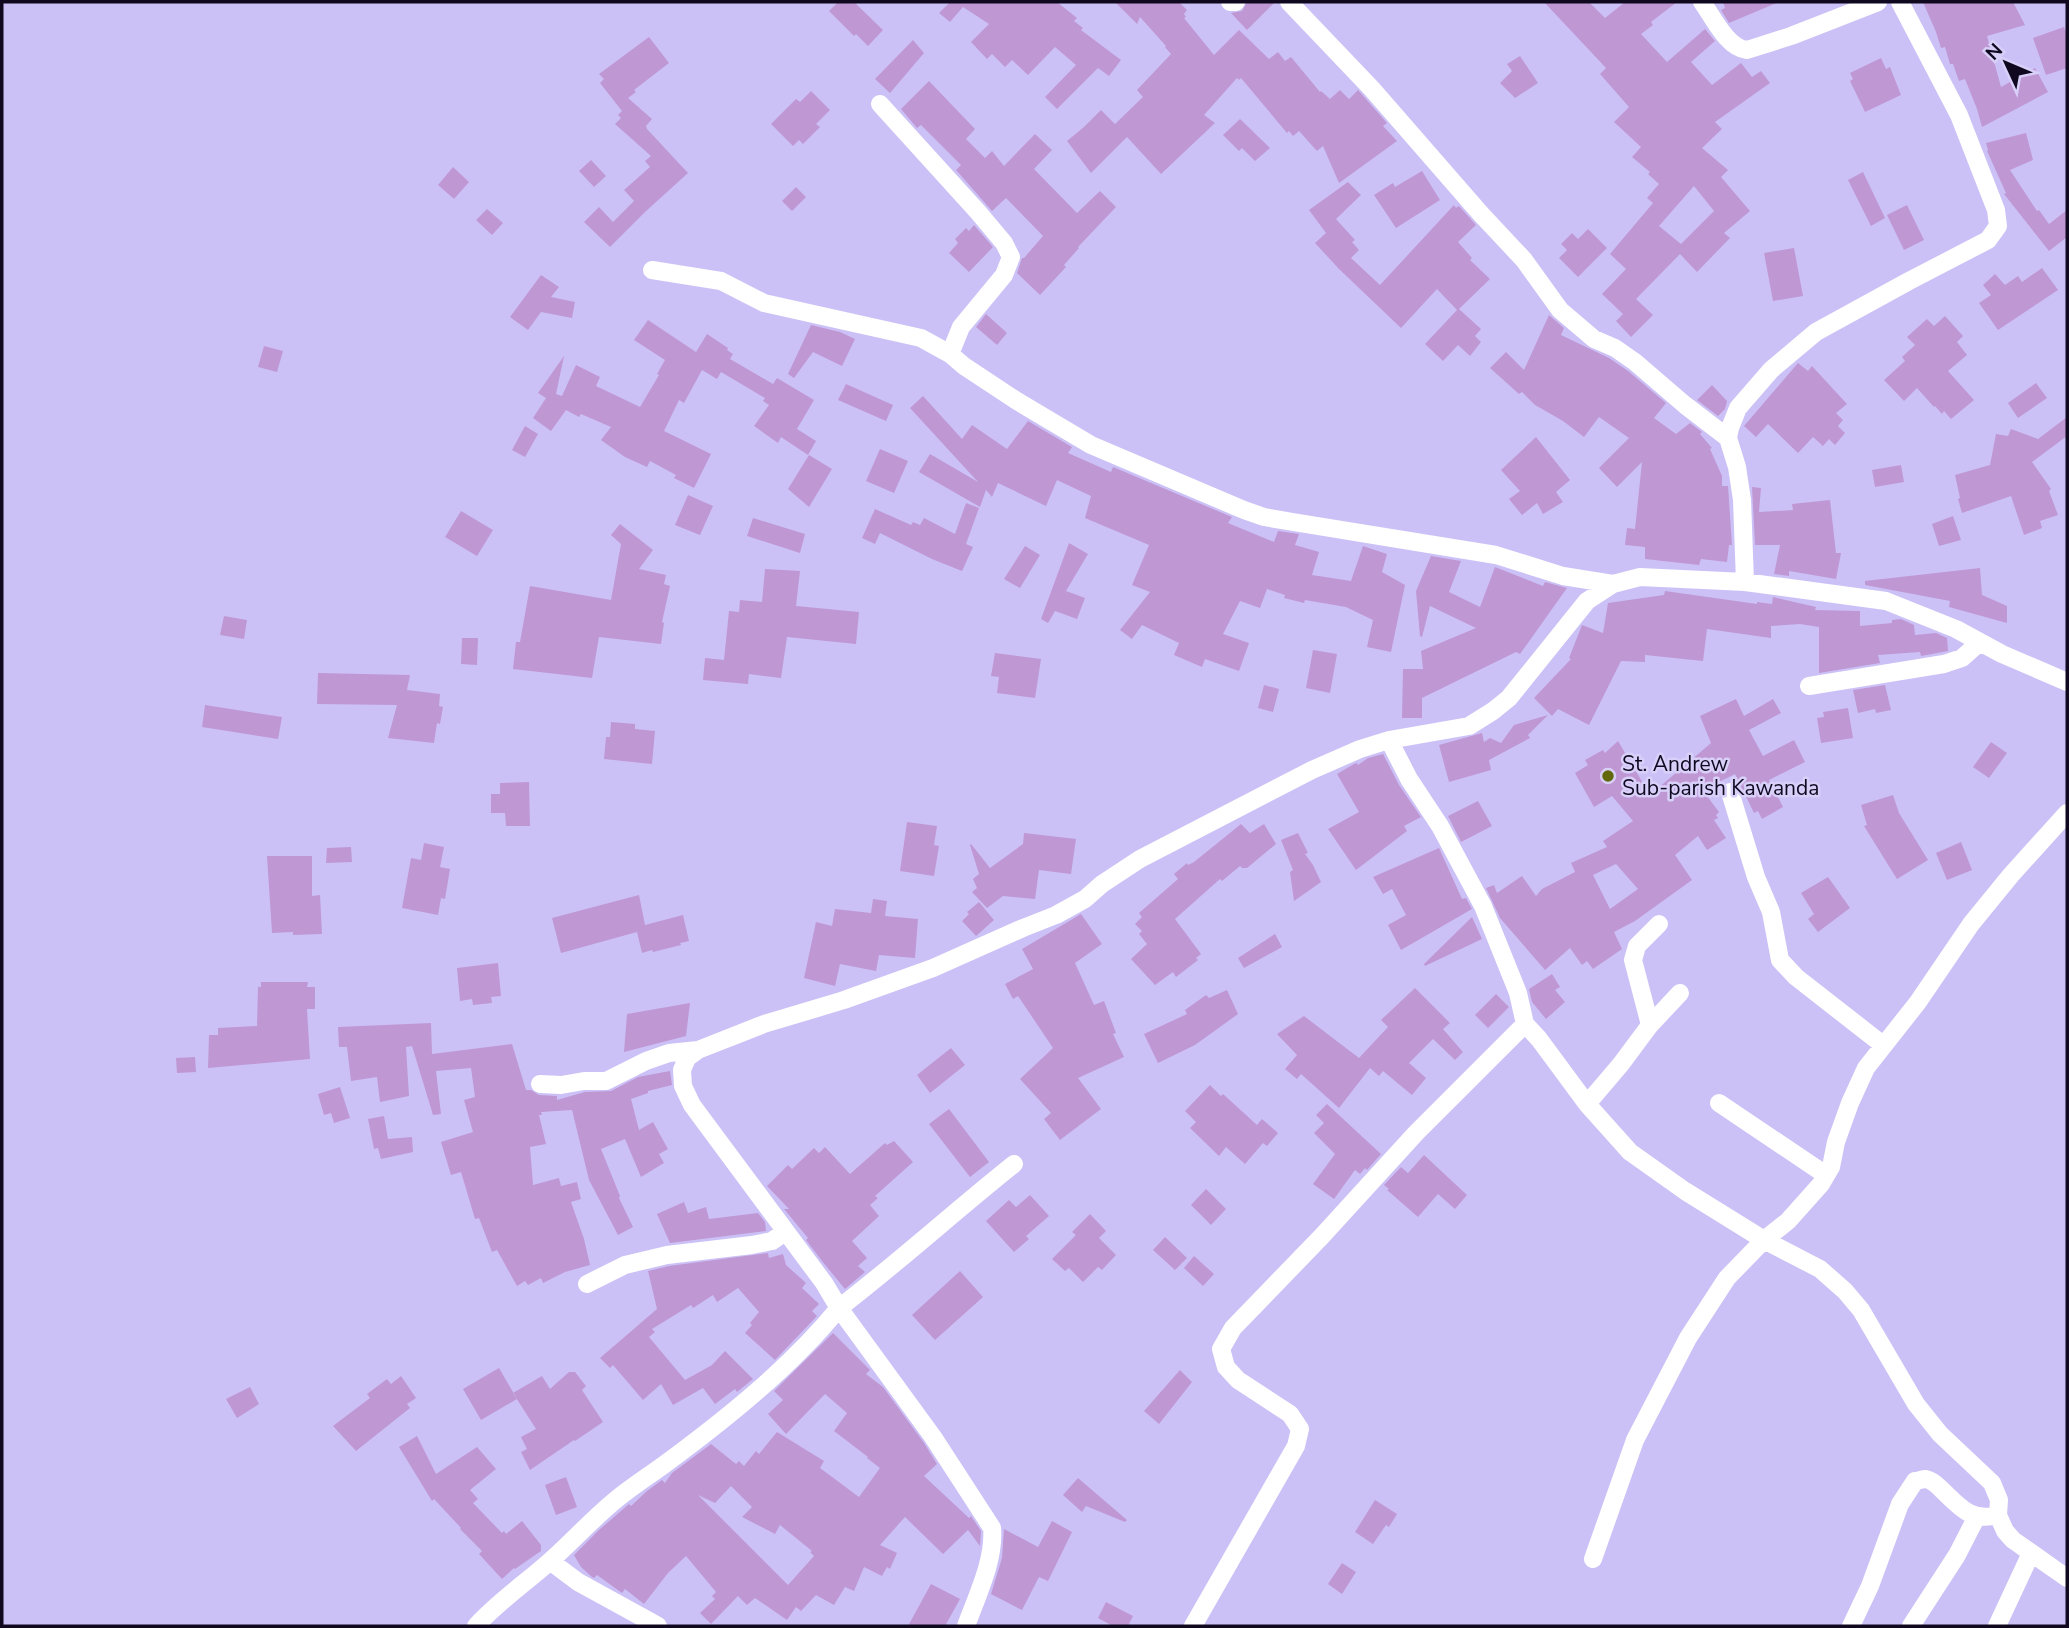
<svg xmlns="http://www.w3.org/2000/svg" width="2069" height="1628" font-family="'Nunito Sans',sans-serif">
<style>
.building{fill:#bf97d3;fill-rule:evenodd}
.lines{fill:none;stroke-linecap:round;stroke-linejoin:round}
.minor{stroke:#fff;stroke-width:18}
.poi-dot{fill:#61690b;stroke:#d9d0f9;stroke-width:2.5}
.labels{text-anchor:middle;stroke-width:5;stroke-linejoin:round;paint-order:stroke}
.poi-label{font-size:21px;fill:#0f081f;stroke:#d9d0f9;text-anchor:start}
</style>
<rect width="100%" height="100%" fill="#ccc1f7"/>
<path class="building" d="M838,2H854L883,30L868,46L856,34L854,36L829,11Z
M950,2H1057L1077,18L1074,21L1083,28L1081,30L1121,60L1109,76L1098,68L1057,109L1045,97L1076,65L1055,47L1028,75L1012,60L1005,67L992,54L987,59L971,42L989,24L963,7L950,22L939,13Z
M1115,2H1179L1187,10L1184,14L1186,17L1184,18L1214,55L1239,30L1269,59L1278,52L1285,61L1291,57L1320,92L1321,91L1330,99L1340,90L1349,99L1358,90L1387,123L1383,126L1397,141L1339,183L1323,146L1317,151L1299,131L1293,136L1289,131L1287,133L1241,78L1239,80L1237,78L1204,115L1215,123L1161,174L1127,137L1091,173L1067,141L1084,127L1101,110L1115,124L1143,97L1137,90L1171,54L1165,47L1166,46L1140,17L1137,24Z
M1247,2H1275L1247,30L1231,13L1242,11Z
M1544,2H1589L1605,18L1625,2H1677L1651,22L1653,25L1641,34L1667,62L1705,29L1715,41L1691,62L1712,85L1741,63L1752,77L1761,71L1770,83L1715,122L1722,129L1702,148L1728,170L1721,177L1750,211L1724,233L1730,238L1697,272L1680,254L1636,299L1653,315L1631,337L1616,321L1623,314L1602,294L1626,269L1610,254L1653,203L1647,198L1659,184L1648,174L1650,172L1632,157L1641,147L1614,122L1629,107L1600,74L1606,68ZM1694,186L1714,211L1681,244L1659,226Z
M1723,2H1779L1729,23L1721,10L1725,8Z
M1923,2H2013L2025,25L1987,36L2001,87L2035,68L2048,92L1982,127L1977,109L1965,79L1959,81L1953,64H1950L1945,47L1941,48L1936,32Z
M2064,27L2067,35V68L2046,75L2033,38Z
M649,37L669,63L634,90L636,92L628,98L652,119L646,126L647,129L688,173L645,212L610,247L584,222L599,207L613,222L634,201L624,190L650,167L645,161L651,156L615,124L621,118L618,115L622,111L600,83L604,79L599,74Z
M913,40L924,53L890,93L875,79Z
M1520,56L1538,83L1515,98L1500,83L1512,71L1507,64Z
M1881,58L1886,69L1890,67L1901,95L1865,112L1850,81L1853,79L1850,73Z
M929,81L975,129L966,139L985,158L992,151L1004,166L1035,134L1052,150L1034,169L1077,213L1100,191L1116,207L1078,247L1079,248L1064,265L1066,267L1040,295L1017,273L1022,258H1024L1043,236L1006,198L992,211L956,170L961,165L921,125L917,128L901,109Z
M811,91L830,110L816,124L820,127L803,144L799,140L793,146L771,124L796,99L800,102Z
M1240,119L1270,148L1255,161L1242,148L1239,151L1223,135Z
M2026,133L2033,160L2010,170L2037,211L2039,210L2049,224L2067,210V237L2049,251L2004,194L2006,193L1987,151L1988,150L1986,143Z
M591,160L606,176L594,187L579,171Z
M453,167L469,182L454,199L438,185Z
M1422,171L1440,200L1396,228L1374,195L1393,183L1395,187Z
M1863,172L1885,218L1871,226L1848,180Z
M1348,182L1361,195L1336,219L1355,240L1352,242L1359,250L1351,258L1380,285L1454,205L1456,208L1459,206L1476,225L1458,242L1472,258L1470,260L1490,279L1459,309L1481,329L1475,336L1481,342L1470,356L1458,345L1443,361L1425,344L1457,310L1437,289L1401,328L1339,269L1315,243L1326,233L1309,210Z
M796,187L806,197L792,211L782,201Z
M1907,205L1924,240L1904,250L1887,215Z
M487,209L503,223L492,235L476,220Z
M974,225L993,247L969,272L949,253L958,243L955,239L966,228L969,231Z
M1588,229L1607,248L1578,277L1559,258L1567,250L1561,244L1572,233L1578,239Z
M1794,248L1803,296L1773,301L1764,253Z
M2042,268L2058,290L1998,330L1979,303L1991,295L1983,285L1995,274L2005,285L2018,276L2022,282Z
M541,275L559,287L551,297L575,302L572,318L541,312L528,330L510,317Z
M986,314L1007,333L997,345L976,327Z
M1549,315L1564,328L1561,335L1609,358L1628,371L1666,403L1654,418L1676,434L1690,423L1702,432L1700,434L1712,448L1710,449L1722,476V486H1728L1732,545H1729L1727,562L1701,559L1699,565L1645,559V547L1625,545L1627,528L1635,529L1642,462L1617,487L1599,468L1629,438L1599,417L1584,437L1563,421L1535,405L1522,392L1519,394L1490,368L1506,352L1524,370Z
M1945,316L1963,336L1957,342L1967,355L1948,371L1974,400L1951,419L1944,411L1942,414L1935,406L1934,407L1917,388L1904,401L1884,380L1905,361L1902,357L1915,345L1907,337L1927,319L1934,326Z
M648,320L696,352L707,334L728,348L727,350L733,354L730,359L773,384L777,378L814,400L797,429L816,441L808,455L781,437L778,443L754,426L769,405L763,401L765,398L721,372L717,379L702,370L684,403L679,400L664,431L711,454L694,488L674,478L676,475L650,461L647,467L625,457L601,440L611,427L581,414L579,417L566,410L551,431L533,418L546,398L538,393L564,356L556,394L562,396L576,365L600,377L596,386L640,407L659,375L657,374L665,360L634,340Z
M811,325L840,332L855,339L842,366L813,352L794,378L788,374Z
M264,346L283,351L277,372L258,367Z
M1798,363L1808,371L1812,366L1847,404L1836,413L1843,420L1838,426L1845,433L1835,445L1829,439L1823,446L1813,437L1798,453L1768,424L1756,437L1744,426Z
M2036,383L2047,398L2018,418L2008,403Z
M846,384L893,405L886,421L838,400Z
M1712,385L1727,401L1725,409L1718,416L1697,400Z
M923,396L962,439L972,425L1007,449L1028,421L1072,447L1068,453L1111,472L1113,467L1232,517L1228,523L1274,542L1278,531L1299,534L1295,545L1319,552L1312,575L1351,581L1363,546L1387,554L1382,572L1405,585L1391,652L1367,647L1373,620L1346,607L1305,600L1304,603L1284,598L1285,595L1267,589L1260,608L1240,601L1223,634L1249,643L1239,671L1205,659L1202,667L1174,655L1179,643L1142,625L1132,639L1120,630L1150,592L1132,585L1149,545L1085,518L1091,496L1057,480L1046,506L998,483L992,497L986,490L980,507L919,472L930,454L978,482L910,408Z
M2067,417V436L2032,462L2051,489L2049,491L2058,515L2040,521L2042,528L2024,535L2011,496L1962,513L1958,499L1960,498L1955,475L1990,465L1996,434L2008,436L2011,429L2038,439Z
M525,426L538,434L525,457L512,450Z
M1536,437L1570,480L1556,492L1563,502L1543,514L1537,503L1522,515L1509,499L1520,491L1501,470Z
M880,449L908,461L894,493L866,481Z
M809,455L832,469L809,507L788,489Z
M1901,465L1904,482L1875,487L1872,470Z
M1752,487L1761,488L1759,512L1793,510L1792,504L1830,500L1836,553H1841L1836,579L1789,571V576L1774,574L1780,545H1755Z
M688,495L713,506L700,535L675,525Z
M966,503L979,508L966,544L973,547L962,571L932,559L880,533L875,544L862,538L875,509L911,525L913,522L920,525L924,518L955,534Z
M461,511L493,530L477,556L445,537Z
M1953,516L1961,540L1939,546L1932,524Z
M753,518L805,534L800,553L747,536Z
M620,524L653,550L639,569L666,575L664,584L670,586L662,622L664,623L661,644L599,637L592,678L513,669L516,642H520L530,586L611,600L621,544L611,535Z
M1069,543L1088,554L1066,591L1085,598L1077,619L1055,611L1048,623L1041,619Z
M1025,546L1040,555L1020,588L1004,579Z
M1431,556L1461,561L1449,592L1480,607L1495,567L1543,586L1545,582L1567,588L1520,654L1516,652L1422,698V718H1402L1403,669H1423L1421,651L1476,628L1430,606L1422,637L1420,636L1416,591Z
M1980,568L1982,595L2007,606V623L1949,607L1950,601L1865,585V581Z
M765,569L800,571L796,606L859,612L856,644L787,637L781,678L749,674L748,684L703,680L705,658L724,660L729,611L739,612L740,600L762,602Z
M1665,591L1757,604V602L1772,604L1773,597L1816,607L1815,610L1860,611V626L1892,623V620L1901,619L1914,625L1915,635L1936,633L1947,638L1948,651L1921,656L1920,652L1878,655L1880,663L1819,673V627L1800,624L1771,626V638L1707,629L1703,661L1645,655V662L1621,661L1589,725L1558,709L1552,716L1534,698L1571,659L1569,658L1582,625L1603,633L1608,603L1664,595Z
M224,616L247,620L244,639L220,635Z
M462,638H478L477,665L461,664Z
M1313,650L1337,654L1330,693L1306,688Z
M995,653L1041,659L1035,698L997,693L999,677L991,676Z
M318,673L410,675L407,690L440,694L439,706L443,707L440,724L437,723L434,743L388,738L397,705L317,704Z
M1264,685L1279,689L1273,712L1258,708Z
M1885,685L1891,710L1876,713L1875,709L1858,713L1853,690Z
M1736,699L1744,716L1773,699L1781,713L1749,730L1763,756L1794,740L1805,762L1769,780L1783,807L1762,819L1758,811L1754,813L1735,774L1717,783L1704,792L1719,812L1716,815L1718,818L1714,820L1726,838L1707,850L1698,836L1675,855L1692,880L1635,921L1614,932L1622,949L1593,969L1587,961L1582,965L1570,948L1545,970L1500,918L1486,888L1494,885L1497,893L1522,876L1536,896L1542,889L1575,872L1571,863L1607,847L1603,841L1633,821L1612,796L1594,807L1575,773L1588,765L1585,760L1603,750L1605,753L1618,741L1650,795L1711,743L1700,716ZM1616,864L1638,889L1610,909L1593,875Z
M205,705L282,717L278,739L202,727Z
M1848,708L1853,738L1821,743L1817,718L1824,717L1823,712Z
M1548,715L1528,735L1530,738L1489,760L1491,770L1449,782L1439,745L1482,733L1484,742L1490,738L1501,743L1514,725Z
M611,722L635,724V729L655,731L652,764L604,759L606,737H610Z
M1991,742L2007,753L1989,778L1973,767Z
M1383,754L1399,785L1421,817L1404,826L1407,831L1356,870L1328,829L1359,812L1337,774L1354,764L1357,763L1358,765L1368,758Z
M529,782L530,826H506L505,813H491V794H500V783Z
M1893,795L1899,813L1928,860L1897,879L1864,826L1867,825L1861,805Z
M1478,801L1492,826L1461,842L1448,816Z
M907,822L937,826L934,845L939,846L934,876L900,871Z
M1241,824L1250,833L1264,824L1276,844L1247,868H1242L1240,866L1222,881L1220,879L1175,919L1201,954L1196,958L1198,960L1176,977L1173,972L1155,985L1131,959L1147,944L1139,934L1142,931L1135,924L1142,917L1139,913L1178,879L1174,874L1187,863L1188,865L1194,862Z
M1024,833L1076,839L1071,874L1039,870L1035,899L1003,896L987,908L972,892L977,888L973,879L979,874L970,845L971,844L990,868L1023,844Z
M1298,833L1308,853L1305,854L1313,865L1321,882L1294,901L1290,872L1293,870L1281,840Z
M1961,842L1972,870L1947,880L1936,853Z
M424,843L444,847L440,867L450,869L445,899L441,898L438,915L402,908L411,858L421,860Z
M351,847L352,862L326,863L327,848Z
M1439,848L1462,899L1466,898L1472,909L1401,950L1388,925L1406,915L1392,889L1383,894L1373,877Z
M267,856H312V896L320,895L322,934L293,935V932L272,933Z
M1828,877L1850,908L1818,932L1808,919L1814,914L1801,893Z
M639,895L645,925L683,915L689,941L680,943L681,945L653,952L652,950L642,953L637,932L561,953L552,918Z
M873,899L887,901L885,916L918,919L915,958L879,955L876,971L840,964L835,986L804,978L816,922L832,926L835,909L871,913Z
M979,902L994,920L976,936L962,921L969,914L967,912Z
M1081,914L1102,944L1075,963L1094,1005L1104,1001L1116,1033L1113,1034L1124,1057L1078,1078L1101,1109L1060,1140L1044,1119L1051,1113L1020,1079L1053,1048L1018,996L1013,999L1005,984L1033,969L1022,949Z
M1472,917L1482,939L1425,966L1424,964Z
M1275,934L1282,947L1244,968L1238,958Z
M498,963L501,996L491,997L492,1003L473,1005L472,999L460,1001L457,968Z
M1552,974L1560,987L1555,990L1565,1002L1546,1019L1532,1002L1529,989Z
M261,982H308L307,987H315V1009H307L310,1059L208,1068L209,1035H218V1028L257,1026L258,987H261Z
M1415,988L1450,1023L1443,1029L1463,1052L1455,1060L1433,1039L1409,1063L1426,1078L1412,1095L1383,1071L1379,1076L1370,1068L1339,1108L1301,1074L1297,1079L1285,1069L1297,1055L1277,1034L1304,1016L1359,1058L1388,1027L1381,1020Z
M1227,990L1238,1014L1195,1045L1158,1063L1144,1034L1187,1014L1185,1010L1206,995L1209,998Z
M1496,994L1509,1007L1488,1028L1475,1015Z
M690,1003L686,1036L624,1052L627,1014Z
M431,1023L432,1054L512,1044L526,1090H531L539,1095L557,1096V1100L585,1092L611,1091L638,1077L670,1071L672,1085L648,1091V1093L631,1099L639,1130L653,1122L668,1149L659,1154L664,1163L641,1177L625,1139L601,1149L620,1196L619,1198L633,1227L618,1235L589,1180L572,1110L541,1112L542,1115H539L546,1144L530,1147L533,1185L559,1178L561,1186L577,1182L581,1199L571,1202L584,1239L590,1265L565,1272L543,1283L541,1278L528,1285L525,1281L517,1286L497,1250L492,1252L479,1218L475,1219L461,1172L451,1175L441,1142L473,1132L464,1100L475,1097L471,1068L436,1071L441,1114L433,1115L412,1046L406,1047L409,1096L380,1102L377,1077L351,1081L347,1047H339L338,1027Z
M951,1048L965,1065L930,1093L917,1075Z
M195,1057L196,1072L177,1073L176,1058Z
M1210,1085L1221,1096L1223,1094L1257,1125L1262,1119L1278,1133L1267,1146L1263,1143L1245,1164L1226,1147L1219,1156L1190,1128L1196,1122L1185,1111Z
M340,1087L350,1118L334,1123L331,1113L324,1115L318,1094Z
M1327,1104L1381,1154L1367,1170L1365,1168L1360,1174L1355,1170L1334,1199L1313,1184L1335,1154L1314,1133L1324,1123L1316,1115Z
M949,1109L989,1162L970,1177L929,1124Z
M384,1116L388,1139L412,1137L413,1152L381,1159L378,1148L374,1149L368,1119Z
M894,1141L913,1162L875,1196L878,1198L870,1205L879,1216L852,1241L867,1258L858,1266L865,1272L845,1289L822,1261L806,1240L808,1238L784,1209H789L767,1186L788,1165L792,1169L814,1148L819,1153L825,1147L850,1174L885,1143L887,1145Z
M1424,1155L1467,1195L1455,1209L1438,1194L1418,1217L1387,1190L1389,1189L1384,1185L1401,1167L1408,1173Z
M1206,1189L1226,1209L1211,1225L1191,1205Z
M1030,1195L1049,1216L1026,1236L1029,1239L1014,1252L986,1221L1009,1200L1016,1207Z
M684,1202L688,1213L706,1207L709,1219L758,1213L765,1222L766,1231L670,1243L657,1214Z
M1090,1214L1106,1231L1099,1238L1116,1255L1102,1270L1098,1267L1083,1282L1069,1268L1065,1271L1052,1259L1076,1235L1072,1232Z
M1165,1237L1187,1258L1175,1270L1153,1250Z
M768,1253L769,1258L783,1254L786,1265L806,1283L802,1288L819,1304L812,1311L817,1316L775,1360L745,1333L752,1325L750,1323L759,1312L738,1288L717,1302L713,1295L693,1308L691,1305L652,1329L655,1332L649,1337L685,1380L712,1365L725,1351L753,1379L737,1392L735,1389L715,1404L703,1388L673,1405L661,1384L643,1400L613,1365L610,1368L600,1358L657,1309L648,1271L669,1266Z
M1194,1256L1214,1274L1203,1286L1184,1268Z
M960,1271L983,1297L935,1340L912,1315Z
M833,1333L870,1370L866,1374L883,1387L924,1443L937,1464L924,1476L969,1518L971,1516L981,1531L980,1546L968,1530L943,1554L905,1517L880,1545L897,1553L890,1569L887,1567L882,1576L864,1567L854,1591L845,1587L834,1605L816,1595L801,1611L796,1607L787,1620L755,1598L747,1605L738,1596L711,1624L700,1613L715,1599L712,1596L716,1592L686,1556L668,1573L644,1604L625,1589L622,1593L597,1575L594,1578L592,1577L581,1567L574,1555L599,1530L629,1504L631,1506L647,1491L662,1480L665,1483L672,1473L711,1444L736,1464L739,1461L744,1466L756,1451L759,1454L777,1432L824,1461L820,1468L859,1497L880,1468L867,1458L868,1457L834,1431L847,1413L825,1394L786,1434L768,1414L783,1400L774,1391ZM731,1486L752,1507L742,1517L775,1534L780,1525L812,1551L810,1552L814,1556L788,1585L698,1495L715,1503Z
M499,1368L517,1399L481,1420L463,1389Z
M1180,1370L1192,1382L1159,1424L1144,1411Z
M569,1372H575L586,1386L582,1390L603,1422L575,1441L574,1440L530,1470L521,1452L527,1449L521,1437L536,1429L513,1393L542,1376L550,1389Z
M401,1376L416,1398L407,1404L410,1408L356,1451L333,1426L370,1398L367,1394L387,1379L391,1384Z
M250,1387L259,1404L237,1418L226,1399Z
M417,1436L436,1474L477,1447L496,1469L470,1490L478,1499L473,1503L502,1533L504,1531L506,1534L522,1521L541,1545V1551L515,1569L514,1568L502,1579L479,1554L482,1551L460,1529L461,1528L434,1499L432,1501L399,1447Z
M566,1477L577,1507L556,1515L545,1485Z
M1078,1478L1127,1520L1125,1522L1086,1506L1082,1512L1063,1495Z
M1375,1500L1397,1514L1389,1527L1386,1525L1373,1544L1355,1532Z
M1052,1521L1072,1532L1048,1581L1039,1577L1022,1610L991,1594L1002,1558L1004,1529L1038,1547Z
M1342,1563L1356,1572L1342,1594L1328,1584Z
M931,1584L960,1599L945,1626H908Z
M1106,1602L1133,1616L1128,1626H1113L1098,1618Z"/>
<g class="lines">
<path class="minor" d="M1230,2H1236
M1289,2L1372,89L1480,213L1524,260L1560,310L1594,339L1615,348L1635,362L1685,405L1728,438
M1702,2C1713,17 1727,48 1747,50L1791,36L1878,2
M880,104L978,212L1004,243L1011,257L1004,275L961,327L950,354
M652,270L721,281L764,303L921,338L950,354L964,366L1017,401L1091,445L1244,510L1264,517L1293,522L1496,555L1563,576L1613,584
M1745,582L1742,500L1737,467L1728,438L1730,428L1738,408L1771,370L1816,332L1909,281L1988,240L1998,226L1996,210L1959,115L1900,2
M1809,686L1944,664L1962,658L1980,642
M1730,792L1756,877L1771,912L1780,960L1796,977L1883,1045
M1525,1024L1539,1039L1587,1104L1630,1152L1685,1191L1764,1240L1820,1269L1845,1291L1861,1310L1916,1404L1940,1434L1992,1483L1999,1500L1998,1515L2005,1531L2013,1540L2067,1578
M1650,1025L1680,993
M540,1084L561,1085L584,1081H606L646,1061L669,1053L698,1050
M1719,1103L1826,1175
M1587,1104L1621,1064L1650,1025L1633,960L1637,946L1659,924
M587,1284L625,1265L667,1255L752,1245L772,1241L785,1232
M1593,1559L1635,1440L1688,1338L1727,1278L1764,1240L1788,1221L1821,1184L1831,1167L1836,1142L1850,1103L1866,1068L1918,1002L1971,924L2011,875L2067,813
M550,1561L578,1582L658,1626
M476,1626C498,1602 524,1584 548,1563C572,1542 593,1518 618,1498C633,1486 650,1475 665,1464C726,1419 791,1367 839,1308L824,1283L692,1105L683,1086L682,1070L687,1058L698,1050L764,1024L844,1000L933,968L1023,928L1056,915L1085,899L1102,884L1140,859L1312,770L1360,749L1389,740L1469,726L1493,711L1509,698L1587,601L1613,584L1640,577L1745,582L1886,601L1956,629L2002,654L2067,682
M966,1626C977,1596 995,1559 992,1528L933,1437L839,1308C899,1262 955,1211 1014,1164
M1193,1626L1296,1446L1300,1429L1290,1414L1238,1380L1226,1367L1221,1349L1233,1328L1322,1236L1416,1133L1525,1024L1518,993L1483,906L1440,826L1409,779L1389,740
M1851,1626L1870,1586L1900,1504L1915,1481C1918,1481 1922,1479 1926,1479C1931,1480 1937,1485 1940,1488C1960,1507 1970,1522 1998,1515
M1911,1626L1957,1555L1976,1518
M1997,1626L2031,1553"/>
</g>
<circle class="poi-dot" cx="1608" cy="776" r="7"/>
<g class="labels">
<g class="poi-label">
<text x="1622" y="771">St. Andrew<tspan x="1622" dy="24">Sub-parish Kawanda</tspan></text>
</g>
</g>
<rect width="2069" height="1628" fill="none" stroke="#0f081f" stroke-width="7"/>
<g transform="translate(2006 63) rotate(314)" stroke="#d9d0f9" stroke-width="5" paint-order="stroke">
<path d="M0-5L12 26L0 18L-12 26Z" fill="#0f081f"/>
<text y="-10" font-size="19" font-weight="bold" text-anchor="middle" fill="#0f081f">N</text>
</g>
</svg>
